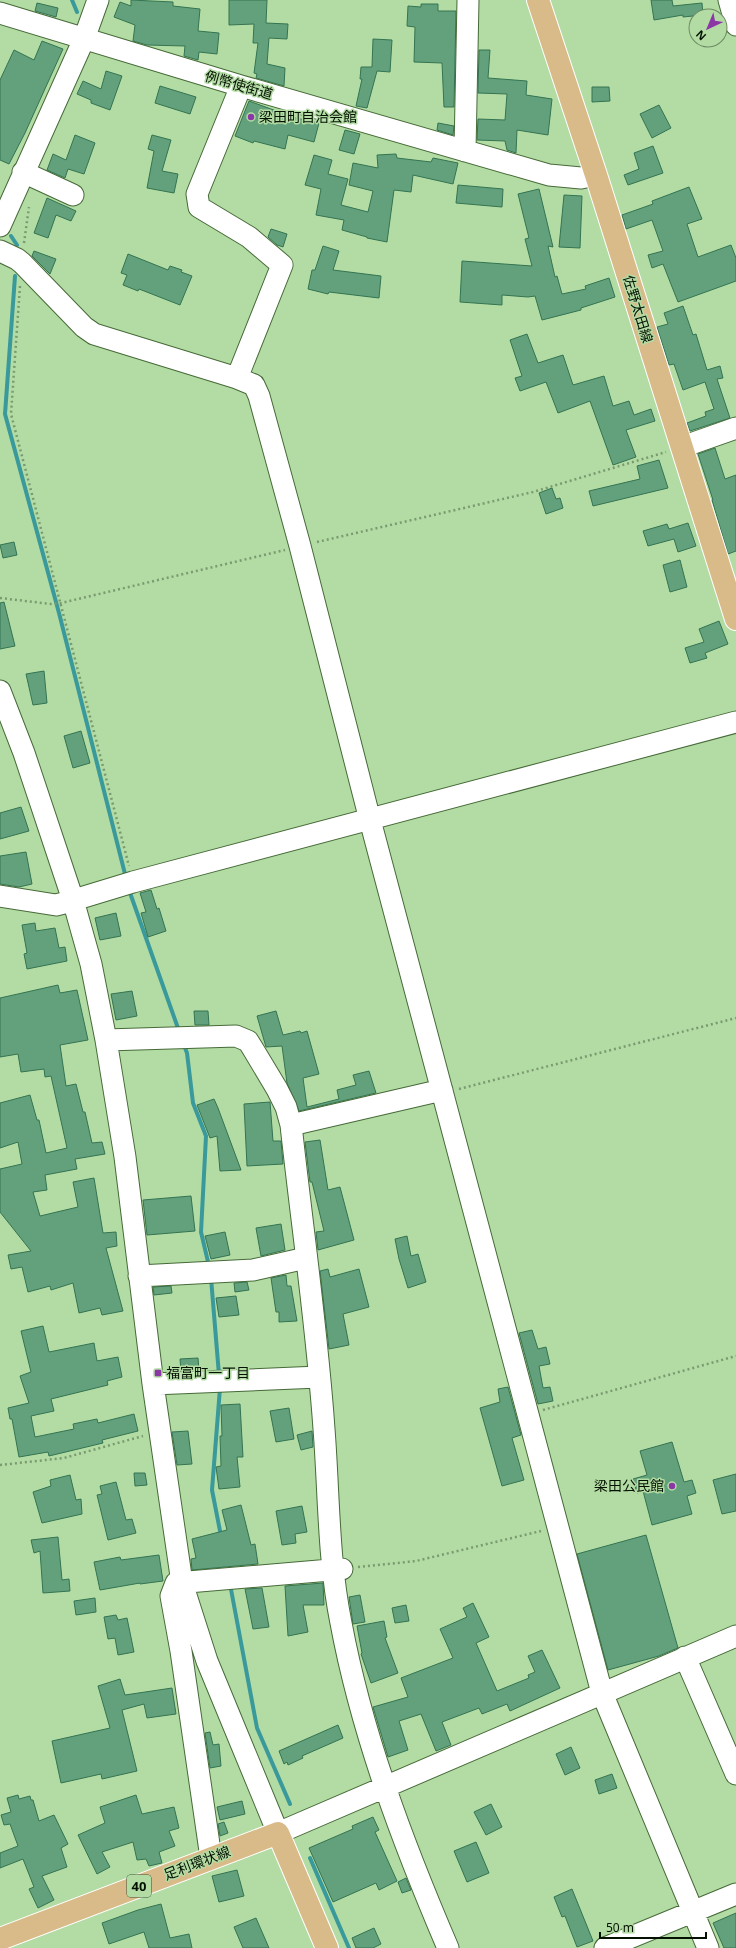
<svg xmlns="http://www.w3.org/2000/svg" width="736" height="1948" font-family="'Noto Sans','Noto Sans JP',sans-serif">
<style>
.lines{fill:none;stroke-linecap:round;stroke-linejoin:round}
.stream{stroke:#39999b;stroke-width:4}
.building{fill:#62a17c;stroke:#347451}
.minor-casing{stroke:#466a38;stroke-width:23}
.major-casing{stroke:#fff;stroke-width:24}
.path{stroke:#7a9a6f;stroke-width:2.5;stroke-dasharray:2 3;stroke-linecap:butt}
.minor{stroke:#fff;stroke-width:21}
.major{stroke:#d9bb89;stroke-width:22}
.poi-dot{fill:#8b37a5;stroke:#b3dca4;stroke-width:1.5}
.labels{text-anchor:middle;stroke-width:3;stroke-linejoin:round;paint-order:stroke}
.shield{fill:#b3dca4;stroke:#384e32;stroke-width:1}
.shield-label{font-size:13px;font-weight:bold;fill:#041101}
.street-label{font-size:14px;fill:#041101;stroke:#b3dca4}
.poi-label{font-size:14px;fill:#041101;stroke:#b3dca4;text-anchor:start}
</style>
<rect width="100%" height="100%" fill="#b3dca4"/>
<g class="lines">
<path class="stream" d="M72,0L77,12
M11,236L17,245
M15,276L5,414L59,613L126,878
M129,890L179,1031
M183,1043L187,1053L193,1103L206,1136L201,1232L209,1266
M211,1278L219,1375
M220,1388L212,1490L221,1536
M230,1584L257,1728L290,1804
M310,1858L349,1948"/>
</g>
<path class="building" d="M131,0L173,2V6L200,9L198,31L219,33L217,54L199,52L198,60L184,56L185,46L147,45L133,41L135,25L114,17L120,2L131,6Z
M229,0H267L266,23L288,24L287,39L269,38L267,64L285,68L284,86L256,78L257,74L254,73L258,43H253L254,24L229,25Z
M651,0H672L673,6L702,3L703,15L683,17V15L654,20Z
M37,3L58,8L56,17L35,11Z
M421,4H438V11H456L454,107H444L442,63L414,62L415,27L407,26L408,6L421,7Z
M373,39L392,40L390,72L377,71L367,108L356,106L362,79H360L361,67H372Z
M42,41L63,49L25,133L9,164L0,160V80L14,50L34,60Z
M479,50H490L488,78L527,81L526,95L552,99L548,135L517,130L516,153L507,150L505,141L477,140L478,119L505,120L507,94L478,93Z
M106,71L122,76L110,110L91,103V100L77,94L83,81L101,89Z
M160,86L196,97L190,114L155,103Z
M592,87H609L610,101L592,102Z
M249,101L282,113V115L319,123L314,142L288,135L285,149L254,141L253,143L235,136Z
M659,105L671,128L652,138L640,114Z
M438,123L454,126L453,135L437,130Z
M345,130L360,134L354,154L339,150Z
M75,135L95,143L84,174L68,169L65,178L47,170L53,154L66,160Z
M152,135L171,140L162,171L178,174L174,193L147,188L154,151L148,149Z
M653,146L663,173L628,185L624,175L639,169L634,153Z
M396,154L397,158L431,162L433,158L458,163L453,184L413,175L411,192L394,190L387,242L367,238V237L342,230L344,220L316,215L321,189L305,185L314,155L332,160L328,174L348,179L341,205L368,212L373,191L349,185L353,163L378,168L377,155Z
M458,185L503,189L502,207L456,203Z
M689,187L702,219L687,224L698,257L731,245L736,258V281L678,302L663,264L652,268L648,255L663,251L652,220L626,229L622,215L653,204L652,201Z
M539,189L553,247L548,246L555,277L557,276L562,294L586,289L585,286L609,278L615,297L581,308V310L542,320L535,296L528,297L502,295V305L460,302L462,261L532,266L525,239L529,238L518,194Z
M564,195L582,196L580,248L559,247Z
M47,198L76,211L71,221L56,215L48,238L34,233Z
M271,229L287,234L283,247L277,245L268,237Z
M323,246L339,251L333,270L381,276L379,298L329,292L328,294L308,289L312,270H315Z
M34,251L56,259L50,274L32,256Z
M128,254L168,270L170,266L182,270L181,272L192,276L180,305L139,289L138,291L123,285L127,275L121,273Z
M683,306L693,335L696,334L707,370L720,366L723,378L717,379L730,418L690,431L687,423L706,416L705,412L714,409L705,382L683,390L674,364L669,365L657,327L668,324L664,313Z
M527,334L538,363L563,355L573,385L604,376L613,406L629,401L634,415L651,409L655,421L626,430L636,457L613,465L590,401L558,413L546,382L520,391L515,378L522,376L510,340Z
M715,448L725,479L736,475V551L728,554L712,500H713L698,454Z
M659,460L668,488L593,506L589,491L640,479L637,466Z
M552,488L556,499L560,498L563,508L546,514L539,493Z
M688,523L696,546L678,552L674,539L648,546L643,531L667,524L669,529Z
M14,542L17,555L3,558L0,545Z
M680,560L687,587L670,592L663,565Z
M4,602L15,646L0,649V603Z
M719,621L728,644L705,653L707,658L690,663L685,648L704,642L699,629Z
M44,671L47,703L33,705L26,674Z
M81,731L90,763L73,768L64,736Z
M21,807L29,831L0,839V813Z
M26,852L32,884L19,887L0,884V856Z
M151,890L157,909L159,908L166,931L148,937L141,913L146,912L140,893Z
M116,913L121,936L100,940L95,918Z
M35,923L36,931L55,928L59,948L65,947L67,961L27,969L24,954L27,953L22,925Z
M58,985L60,993L77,990L88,1040L60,1045L66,1086L76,1084L83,1112H85L92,1143L102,1142L105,1154L75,1159L77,1169L45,1175L47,1190L33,1192L40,1216L78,1207L73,1182L94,1178L103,1233L116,1232L117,1246L106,1248L123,1311L102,1315L100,1308L79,1313L73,1283L51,1290L50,1286L28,1292L22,1267L11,1269L8,1255L31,1251L0,1212V1169L22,1164L18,1142L0,1148V1103L30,1095L37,1120H39L46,1153L67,1148L51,1076L45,1077L44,1069L21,1072L18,1054L0,1057V998Z
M132,991L137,1016L116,1020L111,994Z
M194,1011H208L209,1025H195Z
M276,1011L283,1035L300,1031L301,1033L307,1031L319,1074L303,1078L307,1107L339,1099L337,1090L356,1085L353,1075L369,1071L376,1093L299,1111L287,1083L282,1046L266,1047L257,1016Z
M214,1099L218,1108L241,1170L220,1171L217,1136L210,1138L197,1105Z
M270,1102L273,1141H281L283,1164L247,1166L244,1104Z
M320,1140L328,1190L340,1187L354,1240L318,1250L316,1232L324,1231L312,1182H310L305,1142Z
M191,1196L195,1231L147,1235L143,1200Z
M281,1224L285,1250L261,1256L256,1228Z
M225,1232L230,1255L211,1259L205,1236Z
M407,1236L411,1256L418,1254L426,1282L408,1288L399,1259L395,1239Z
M328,1269L330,1277L359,1269L369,1307L343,1314L349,1345L329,1349L320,1271Z
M286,1275L287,1286H291L297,1321L279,1322V1312H276L271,1278Z
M247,1282L249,1290L235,1292L234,1283Z
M171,1286L172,1293L154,1295L153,1287Z
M236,1296L239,1315L219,1317L216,1298Z
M43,1326L49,1352L94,1343L97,1361L118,1357L122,1377L107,1381L108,1385L51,1399L54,1411L31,1416L35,1437L74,1429L73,1424L97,1419L98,1423L134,1414L138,1431L102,1440L103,1443L49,1456L48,1452L19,1457L12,1419H10L8,1408L29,1403L20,1376L31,1372L21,1331Z
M532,1330L538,1349L546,1347L550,1364L539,1366L543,1388L550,1387L553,1401L538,1404L519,1333Z
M198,1358L199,1370L181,1371L180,1359Z
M508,1387L521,1435L512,1438L524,1480L502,1486L480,1408L500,1402L498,1389Z
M240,1404L243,1457H237L240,1487L219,1489L216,1467L221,1466L220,1436H222L221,1405Z
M289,1408L294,1439L276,1442L270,1411Z
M188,1431L192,1464L177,1465L172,1432Z
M312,1431L313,1447L301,1450L297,1435Z
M672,1442L684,1482L692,1480L696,1493L687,1496L692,1514L652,1525L643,1491L637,1493L633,1479L647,1475L640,1451Z
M134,1473H145L147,1485L135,1486Z
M736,1474V1511L722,1514L713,1480Z
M70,1475L76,1500L81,1499L82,1514L42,1523L33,1492L51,1486L50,1480Z
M116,1482L126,1520L132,1519L136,1533L108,1540L97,1495L102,1494L100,1486Z
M241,1505L251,1545L255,1544L258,1564L192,1570L191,1559L196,1558L192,1539L227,1530L222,1510Z
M302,1506L307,1532L295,1534L296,1543L282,1545L276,1511Z
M646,1535L678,1648L659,1656L608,1670L577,1554Z
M58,1537L62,1580L69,1579L70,1591L43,1593L40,1551L34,1553L31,1540Z
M159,1555L163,1581L140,1584V1583L100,1590L94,1562L120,1557L121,1560Z
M323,1583L324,1605H303L308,1632L288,1636L285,1586Z
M262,1588L269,1627L253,1629L245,1589Z
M360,1595L365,1622L353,1624L349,1597Z
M95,1598L96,1612L76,1615L74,1601Z
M473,1603L489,1637L476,1643L497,1691L529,1678L528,1675L535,1672L528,1656L542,1650L560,1688L510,1711L507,1704L482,1714L479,1708L442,1722L451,1745L436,1751L421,1714L399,1721L408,1750L388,1757L373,1707L408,1697L401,1678L453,1658L440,1629L467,1617L463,1608Z
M406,1605L409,1621L395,1623L392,1608Z
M116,1615L118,1620L127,1618L134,1652L118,1655L115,1638L108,1639L104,1617Z
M384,1621L387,1637L385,1638L398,1673L371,1683L361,1654L362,1653L357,1626Z
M120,1679L125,1695L172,1688L176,1714L147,1718L144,1704L122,1710L137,1771L102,1779L101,1774L61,1783L52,1741L110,1728L98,1686Z
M338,1725L343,1738L302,1756L303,1758L288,1765L287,1762L284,1764L279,1751Z
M210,1732L213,1745L219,1744L221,1766L210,1768L205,1733Z
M571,1747L580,1768L565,1775L556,1754Z
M612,1774L617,1788L599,1794L595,1780Z
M18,1795L19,1799L30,1796L31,1800H33L39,1821L54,1815L68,1844L61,1848L67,1867L42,1876L54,1900L38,1908L29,1889L34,1887L23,1859L0,1868V1853L18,1846L10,1824L4,1825L1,1815L11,1812L7,1798Z
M136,1795L142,1814L174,1807L179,1828L169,1831L175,1846L159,1852L162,1863L149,1866L146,1859L137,1860L133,1842L102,1852L110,1867L97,1874L78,1835L105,1823L100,1807Z
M242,1801L245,1814L220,1820L217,1807Z
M491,1804L502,1827L486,1835L474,1812Z
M373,1817L379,1830L375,1832L397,1881L379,1890L376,1883L333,1902L309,1848L353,1829L352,1826Z
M224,1822L228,1833L220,1836L218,1824Z
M476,1842L489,1873L467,1882L454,1851Z
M237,1870L244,1896L219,1902L212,1876Z
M406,1878L411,1890L402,1893L398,1882Z
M572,1889L593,1941L577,1947L565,1916L562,1917L554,1897Z
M161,1904L170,1938L189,1934L192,1948H149L144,1932L109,1944L102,1923L138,1910Z
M736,1913V1948H724L713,1923Z
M256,1918L269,1948H243L234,1927Z
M374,1928L381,1944L373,1948H356L352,1938Z"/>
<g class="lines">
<g class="minor-casing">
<path id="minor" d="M729,0L736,25
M0,13L241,86L549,175L581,178L596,175
M465,151L468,0
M23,172L73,195
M0,226L84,39L98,0
M0,251L17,259L22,263L84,327L94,334L237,378L254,385L259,396L300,546L370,820L602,1693L708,1948
M237,378L282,265L249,237L199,207L197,194L241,86
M682,447L736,428
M0,691L24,753L73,900L91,964L106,1040L125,1157L153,1384L182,1583L207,1661L278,1833L736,1636
M0,896L56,905L64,903L133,882L736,722
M106,1040L236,1036L248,1041L253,1049L277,1089L286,1107L291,1125C302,1226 317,1327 324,1429C329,1493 328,1559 341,1623C362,1735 403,1843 448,1948
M291,1125L442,1090
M139,1276L253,1270L306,1258
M153,1384L319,1377
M685,1657L736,1774
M211,1858L181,1651L171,1596L176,1583L342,1569
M605,1948L736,1894"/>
</g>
<g class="major-casing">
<path id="major" d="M538,0L596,175L736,619
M0,1939L278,1833L327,1948"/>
</g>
<path class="path" d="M24,243L29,207
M20,286L11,414L129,866
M317,542L533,492L666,452
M0,598L51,604L61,603L285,550
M459,1089L736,1018
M543,1410L736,1356
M0,1465L64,1458L143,1436
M358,1567L416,1561L541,1531"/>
<use href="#minor" class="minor"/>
<use href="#major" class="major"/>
</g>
<g class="poi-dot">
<circle cx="251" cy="117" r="4"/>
<rect x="154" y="1369" width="8" height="8" rx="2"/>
<circle cx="672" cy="1486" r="4"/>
</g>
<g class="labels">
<rect class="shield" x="127" y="1875" width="24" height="22" rx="3"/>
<g class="shield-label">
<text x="139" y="1891">40</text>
</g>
<g class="street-label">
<text transform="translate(239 85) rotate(16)" y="5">例幣使街道</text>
<text transform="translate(638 309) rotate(73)" y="5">佐野太田線</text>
<text transform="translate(197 1863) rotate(-21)" y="5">足利環状線</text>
</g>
<g class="poi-label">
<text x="259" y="122">梁田町自治会館</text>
<text x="166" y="1378">福富町一丁目</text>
<text x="664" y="1491" text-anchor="end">梁田公民館</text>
</g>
</g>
<g transform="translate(708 28) rotate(224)"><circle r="19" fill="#b3dca4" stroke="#6d8b63"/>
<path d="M0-3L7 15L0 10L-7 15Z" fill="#8b37a5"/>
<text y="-6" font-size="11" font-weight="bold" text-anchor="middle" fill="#041101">N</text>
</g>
<path d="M600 1932v6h106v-6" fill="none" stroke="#041101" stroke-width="2"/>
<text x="606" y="1932" font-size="12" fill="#041101" stroke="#b3dca4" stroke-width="3" paint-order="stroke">50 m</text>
</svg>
